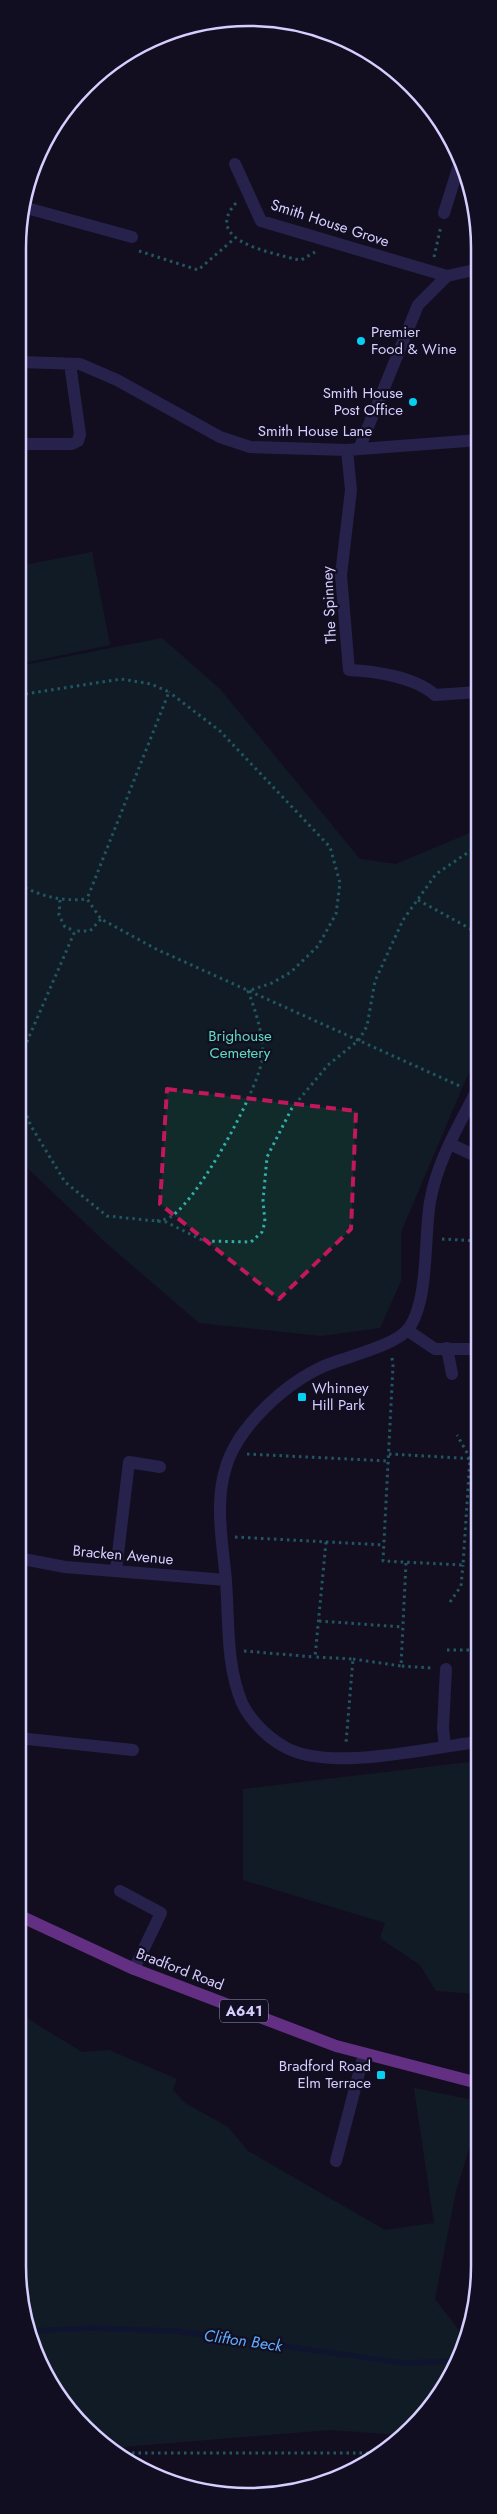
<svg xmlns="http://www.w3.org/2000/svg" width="497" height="2514" font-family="Jost,sans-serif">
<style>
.green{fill:#112a2a}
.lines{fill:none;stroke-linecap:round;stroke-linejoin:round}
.stream{stroke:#0c1d41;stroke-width:5.5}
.path{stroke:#31afae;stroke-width:3;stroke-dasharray:2.5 4;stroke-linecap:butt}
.minor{stroke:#3f3a7f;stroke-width:12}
.major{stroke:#c658fb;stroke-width:12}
.marked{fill:none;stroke:#c2185b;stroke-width:4;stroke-dasharray:10 6;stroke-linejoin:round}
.poi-dot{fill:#06d0f2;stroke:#120e21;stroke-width:2}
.labels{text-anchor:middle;stroke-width:4.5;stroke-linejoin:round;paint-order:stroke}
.shield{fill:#120e21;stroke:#9b94bc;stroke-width:1}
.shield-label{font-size:14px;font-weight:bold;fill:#d6cefe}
.street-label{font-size:15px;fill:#d6cefe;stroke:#120e21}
.poi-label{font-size:15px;fill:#d6cefe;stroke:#120e21;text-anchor:start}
.park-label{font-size:15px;fill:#5ddcc2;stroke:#120e21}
.water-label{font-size:16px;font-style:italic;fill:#5facfb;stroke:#120e21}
.rim{fill:none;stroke:#d6cefe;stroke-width:2.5}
</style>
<rect width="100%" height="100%" fill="#120e21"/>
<path class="green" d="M92,552L110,645L19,664V566Z
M162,638L220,689L360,859L396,864L479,829L478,1056L466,1079L401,1232V1281L380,1328L321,1336L199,1323L106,1243L19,1160V666Z
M478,1761V1994L436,1991L420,1965L380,1938L385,1923L243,1880V1789Z
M18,2010L33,2022L82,2052L109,2050L177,2079L173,2090L185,2103L228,2127L248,2151L385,2230L434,2223L414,2088L477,2101L470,2146L456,2191L435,2299L464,2337L449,2381L404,2435L328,2430L111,2448L85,2429L35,2354L18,2265Z"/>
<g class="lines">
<path class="stream" d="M31,2331L92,2328L176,2331L404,2363L455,2361"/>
<path class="path" d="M236,203C202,241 271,252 294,259L301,260L315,252
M139,251L198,270L235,238
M434,257L441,226
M19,695L121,679L151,684L169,692L87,899
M19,885C42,896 61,902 87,899L101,919L156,949L462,1087
M60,900L59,915L65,927L75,931
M418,900L478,933
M19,1060L75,931H90L101,919
M19,1098L31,1126L65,1182L107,1216L166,1222L204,1241L251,1242L262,1232L265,1222L263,1201L267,1157L292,1108L328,1065L359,1040L367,1026L375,981L403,920L436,874L479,845
M157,1221C162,1220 168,1219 172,1216C201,1195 254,1097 262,1061C266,1042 255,1009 248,991L272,983L291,972L318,946L336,914L340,883L330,847L220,731L169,692
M442,1239L478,1241
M392,1358L393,1366L383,1561L463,1565L470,1458L457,1435
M247,1454L388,1461
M389,1454L478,1459
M235,1537L384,1545
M326,1542L315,1657L353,1659L346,1743
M406,1563L401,1666L432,1668
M450,1602L461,1586L463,1565
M319,1621L403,1627
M447,1650H478
M244,1651L315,1657
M353,1659L401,1666
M119,2453H377"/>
<path class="minor" d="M235,164L261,221L447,276
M23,207L132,237
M444,213L461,159
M19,362L80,364L117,380L220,437L250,447L347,450L479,440
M19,444H72L78,441L80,434L70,364
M359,449L418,305L447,276L479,269
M347,450L351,490L341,575L349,670C375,671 415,677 435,695L479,692
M450,1144L478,1157
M407,1330L435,1349H478
M447,1348L452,1374
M18,1558L65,1567L226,1580
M116,1570L129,1462L160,1467
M18,1738L133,1750
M478,1742C426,1748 327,1773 283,1746C267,1737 250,1720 242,1703C226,1665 229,1621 226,1581C223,1545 214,1503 226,1467C229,1456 237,1441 244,1432C264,1405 293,1380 324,1366C345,1357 396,1346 409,1328C429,1300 424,1237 430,1202C437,1161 459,1125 478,1088
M445,1746L443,1728L446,1669
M120,1891L161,1913L134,1969
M336,2161L364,2054"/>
<path class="major" d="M18,1915L134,1969L336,2046L478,2083"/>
</g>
<path d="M0 0H497V2514H0ZM167,1089L356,1111L351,1229L279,1299L160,1204Z" fill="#120e21" fill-opacity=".55" fill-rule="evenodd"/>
<path class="marked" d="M167,1089L356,1111L351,1229L279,1299L160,1204Z"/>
<g class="poi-dot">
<circle cx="361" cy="341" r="5"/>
<circle cx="413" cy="402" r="5"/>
<rect x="297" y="1392" width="10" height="10" rx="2.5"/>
<rect x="376" y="2070" width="10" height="10" rx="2.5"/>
</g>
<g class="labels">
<rect class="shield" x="220" y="1999.5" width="48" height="23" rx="4"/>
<g class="shield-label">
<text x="244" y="2016">A641</text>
</g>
<g class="street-label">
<text transform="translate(330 223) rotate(18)" y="5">Smith House Grove</text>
<text x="315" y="436">Smith House Lane</text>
<text transform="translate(329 605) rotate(-93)" y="5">The Spinney</text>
<text transform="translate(123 1555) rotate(5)" y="5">Bracken Avenue</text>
<text transform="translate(180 1969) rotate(21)" y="5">Bradford Road</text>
</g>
<g class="poi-label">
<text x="371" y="337">Premier<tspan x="371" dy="17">Food &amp; Wine</tspan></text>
<text x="403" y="398" text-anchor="end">Smith House<tspan x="403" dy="17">Post Office</tspan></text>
<text x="312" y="1393">Whinney<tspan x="312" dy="17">Hill Park</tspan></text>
<text x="371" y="2071" text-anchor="end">Bradford Road<tspan x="371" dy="17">Elm Terrace</tspan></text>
</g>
<g class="park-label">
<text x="240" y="1041">Brighouse<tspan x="240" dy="17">Cemetery</tspan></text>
</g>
<g class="water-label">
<text transform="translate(243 2340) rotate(8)" y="6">Clifton Beck</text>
</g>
</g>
<path d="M0 0H497V2514H0ZM248 26H249A222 222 0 0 1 471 248V2266A222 222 0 0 1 249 2488H248A222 222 0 0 1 26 2266V248A222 222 0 0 1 248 26Z" fill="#120e21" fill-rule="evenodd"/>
<path class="rim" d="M248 26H249A222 222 0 0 1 471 248V2266A222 222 0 0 1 249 2488H248A222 222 0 0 1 26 2266V248A222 222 0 0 1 248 26Z"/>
</svg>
